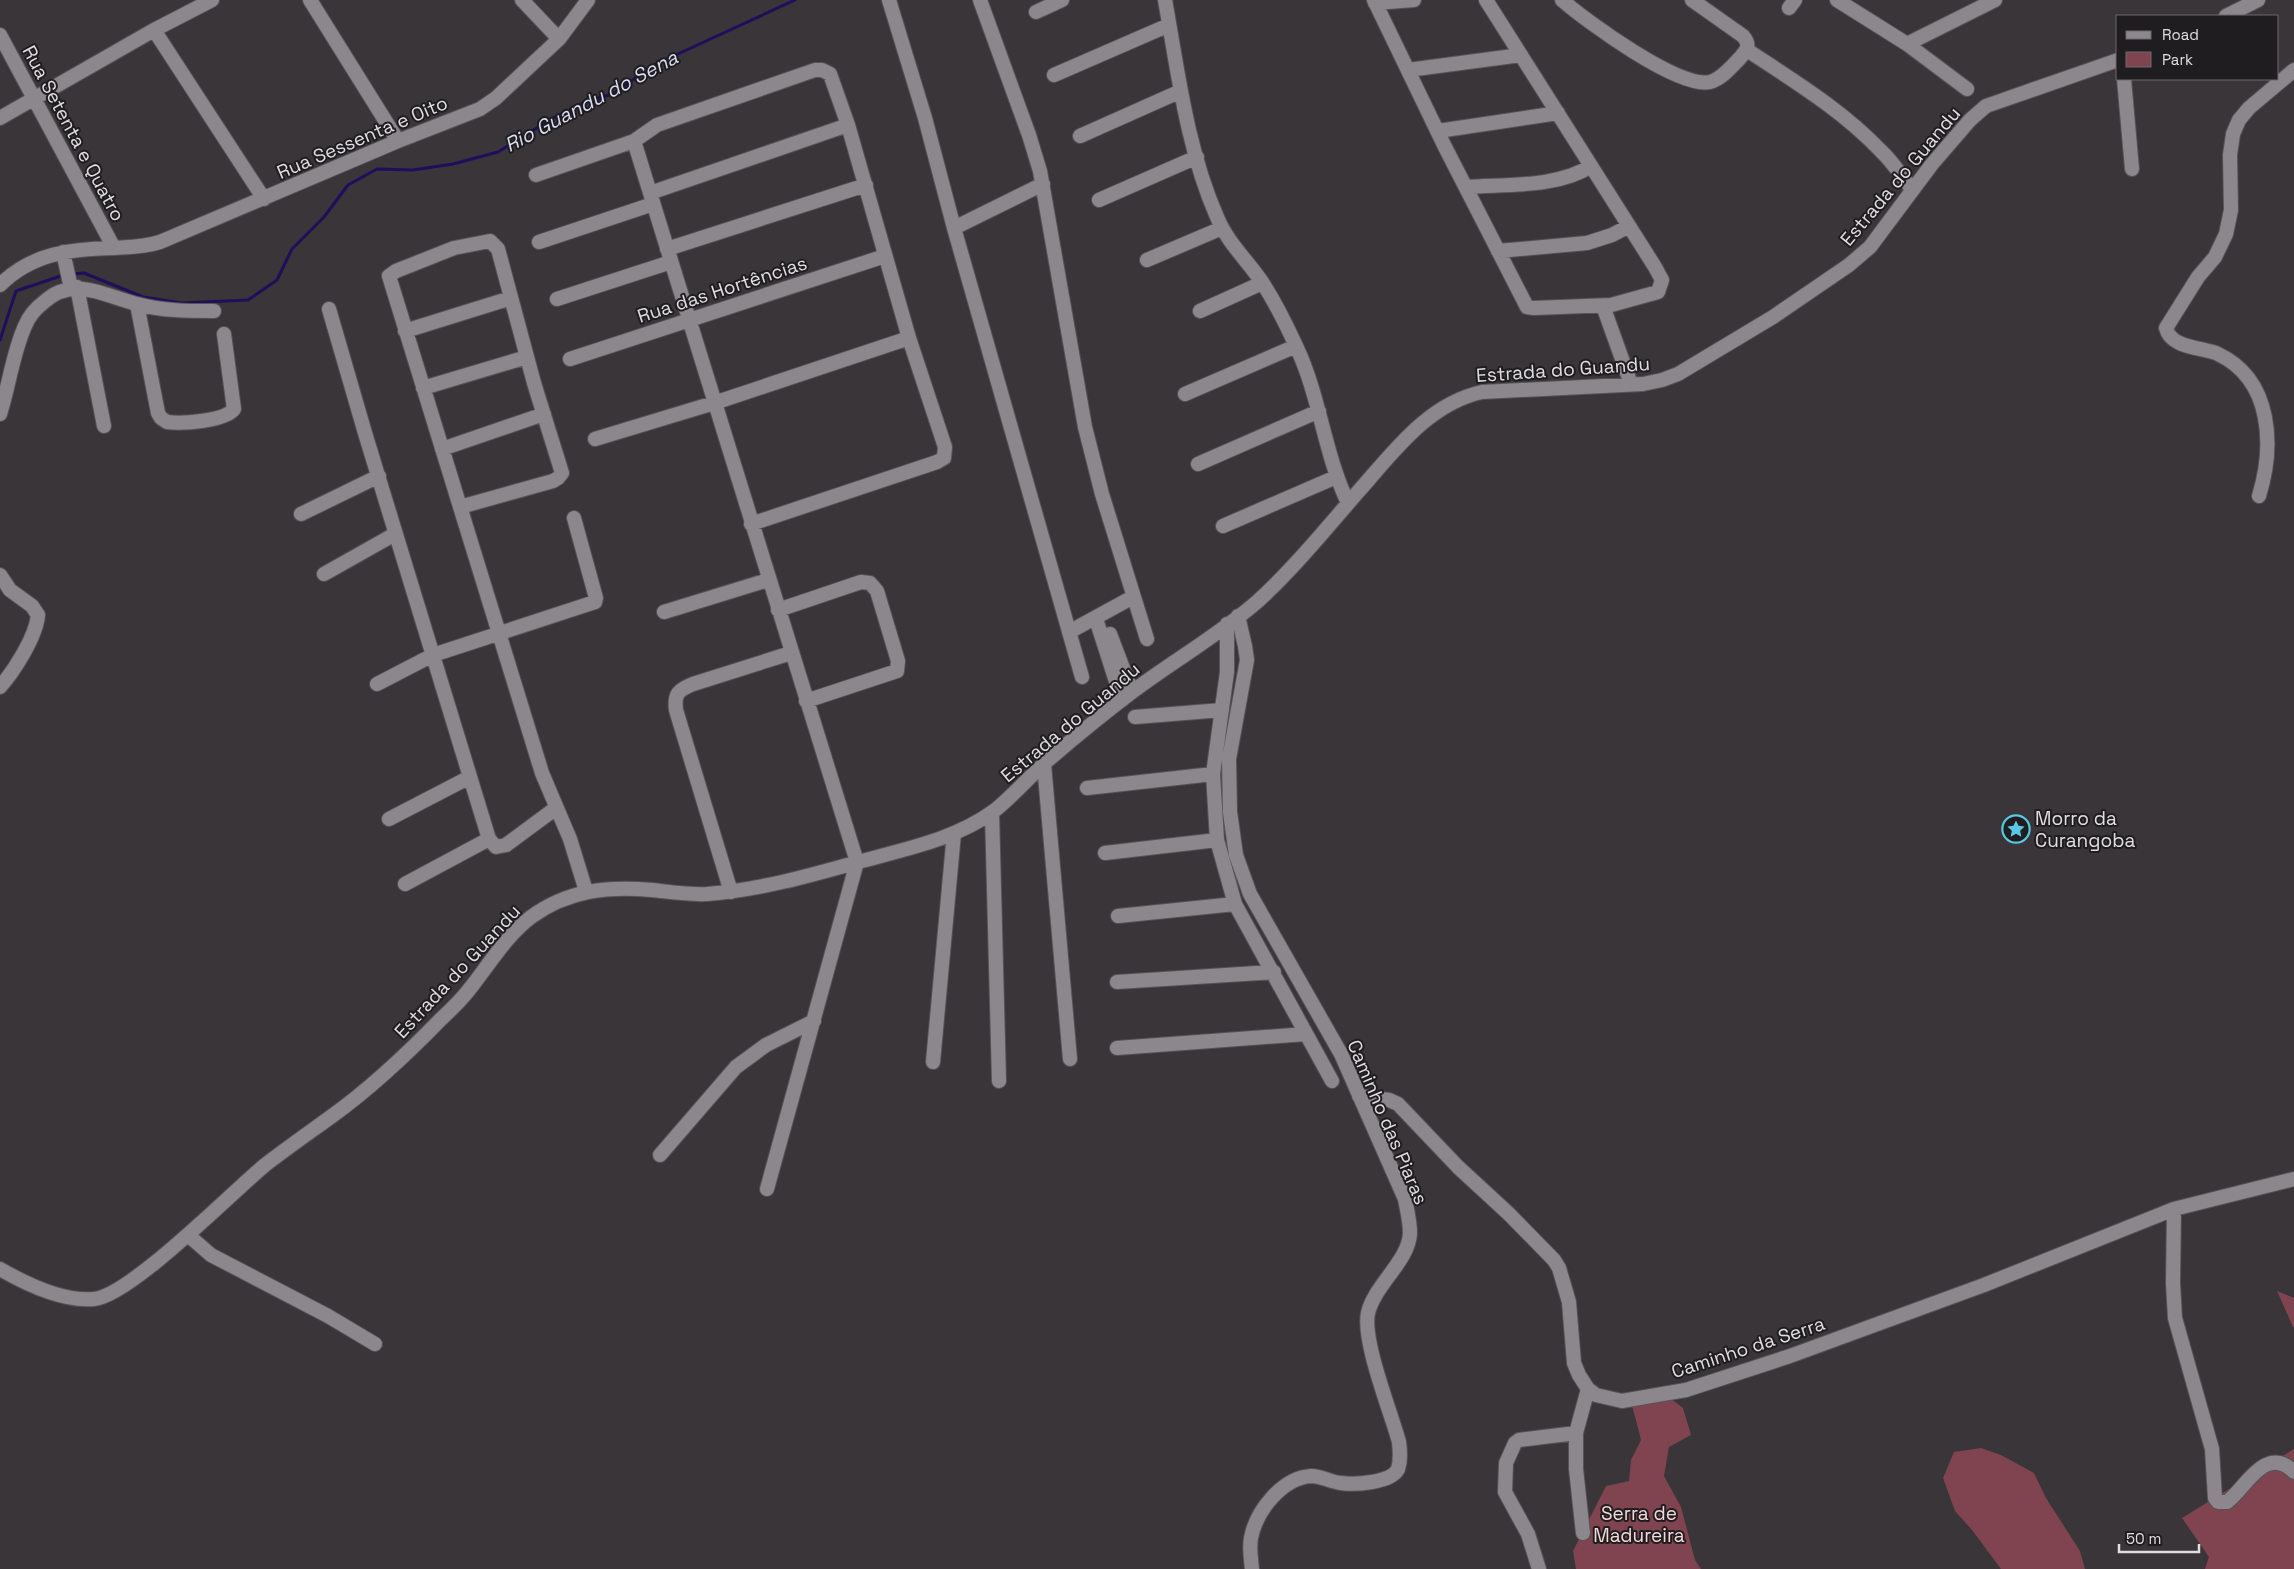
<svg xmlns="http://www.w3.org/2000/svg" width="2294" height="1569" font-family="'Space Grotesk',sans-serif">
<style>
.green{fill:#7f444f}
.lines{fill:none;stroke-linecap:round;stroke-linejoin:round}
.stream{stroke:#1e0f5c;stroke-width:3}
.minor-casing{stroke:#565256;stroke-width:16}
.minor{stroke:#8c878c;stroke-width:14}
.labels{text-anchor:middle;stroke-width:4;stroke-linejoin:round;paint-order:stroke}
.street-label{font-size:19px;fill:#e0dee0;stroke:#1f1d1f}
.poi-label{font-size:19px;fill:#e0dee0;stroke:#1f1d1f;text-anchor:start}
.park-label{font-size:19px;fill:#f4d8dc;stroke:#1f1d1f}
.water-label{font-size:20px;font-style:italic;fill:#daddf3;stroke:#1f1d1f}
</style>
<rect width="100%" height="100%" fill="#393539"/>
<path class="green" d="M2277,1291L2294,1298V1328L2293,1327Z
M1670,1398L1683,1408L1691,1435L1669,1447L1664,1476L1681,1507L1695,1560L1701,1569H1576L1573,1551L1606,1486L1629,1481L1631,1460L1641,1440L1632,1405Z
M1981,1448L2001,1455L2034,1473L2046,1498L2080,1551L2085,1569H2001L1972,1530L1955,1511L1943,1478L1954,1452Z
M2294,1449V1569H2205L2209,1557L2182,1518Z"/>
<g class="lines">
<path class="stream" d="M73,274L84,273L143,297L182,303L248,300L277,280L292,249L324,217L348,185L377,169L413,170L453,164L498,152L553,118L587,101L613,94L654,65L795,0
M0,340L16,291L64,275"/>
<g class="minor-casing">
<path id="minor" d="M310,0L398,141
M522,0L559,39
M889,0L925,118L954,228L1082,677
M980,0L1029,135L1040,171L1085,427L1102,494L1147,639
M1165,0C1178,72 1187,149 1217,217C1227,242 1247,260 1262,282C1275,302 1286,324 1296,346C1320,396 1324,453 1348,503
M1374,0L1444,145L1527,307L1534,308L1611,305L1658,292L1662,280L1655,267L1486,0
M1562,0C1586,21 1679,89 1710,82C1722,79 1732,66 1740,58C1747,50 1751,45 1743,36L1692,0
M1837,0L1907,44L1967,89
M1375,3L1414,0
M1789,8L1795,0
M1036,12L1062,0
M2226,16L2258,0
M154,30L264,199
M0,35L114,248
M1907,44L1995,0
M1747,50C1794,81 1842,110 1881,151C1893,162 1902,177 1912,189
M1408,70L1521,55
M1054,75L1169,25
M2124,79L2132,169
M0,118L154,30L212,0
M1438,131L1558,113
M1080,136L1181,91
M634,141L857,862L767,1189
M536,175L634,141L657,125L815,70H822L830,74L848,125L909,338L945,447L944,458L937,462L751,524
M1466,187C1506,184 1557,188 1591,166
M650,193L848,125
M1099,200L1197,157
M954,228L1043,184
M539,242L653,204
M667,249L866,185
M1498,251L1587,243L1612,235L1629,226
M63,252L71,288
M1147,260L1222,228
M0,285C32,253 71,249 114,248C130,247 145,247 160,242L398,141L480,109L496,98L559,39L588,0
M77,287L104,426
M557,299L671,262
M137,304L158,413L161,418L167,422C183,424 225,421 234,409L224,334
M1603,306L1631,384
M329,309L365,433L489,839L496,847L506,845L556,808
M1200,311L1262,283
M405,331L511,298
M570,359L885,256
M423,388L527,357
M1185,394L1296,346
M0,414C9,386 13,352 25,326C29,316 36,308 44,302C73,275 105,296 137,304C162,311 189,311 214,311
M595,439L714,403L909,338
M442,449L544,414
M1198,464L1319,411
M2259,496C2274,447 2273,380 2218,354C2203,347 2171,349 2166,328L2198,277L2215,257L2226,234L2231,210L2230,155L2233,134L2239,120L2249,108L2294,70
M460,507L553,481L558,478L562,473L534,383L498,249L490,241L454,248L396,271L389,276L542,773L570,839L586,891
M301,514L379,476
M1223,526L1336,477
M324,574L395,534
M0,575L10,590L32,606L38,615C36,637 14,671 0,687
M778,610L861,582L870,583L877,591L898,661L897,671L806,701
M664,612L768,580
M1238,616L1245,646L1247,660L1229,759L1230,812L1236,855L1250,894L1341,1054L1405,1199C1407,1210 1410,1221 1410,1233C1409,1261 1375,1284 1368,1313C1362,1341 1391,1412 1399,1442C1400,1451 1401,1460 1398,1469C1391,1483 1354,1485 1341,1483C1330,1482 1322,1476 1311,1476C1282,1478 1256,1511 1251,1538C1249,1549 1251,1559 1252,1569
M1096,619L1122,700
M1227,624V672L1213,774L1217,840L1235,904L1332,1081
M1069,632L1133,597
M1110,634L1132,692
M377,684L433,655L595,602L596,598L574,518
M1135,717L1222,710
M1044,764L1070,1059
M1087,788L1213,774
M992,812L999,1081
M389,819L470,777
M1105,853L1217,840
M405,884L489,839
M731,892L676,710C674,694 678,690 693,684L791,653
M1118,916L1235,904
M1117,982L1274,972
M1117,1048L1306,1034
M933,1062L954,833
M1359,1096L1389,1100L1398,1104L1458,1167L1509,1214L1554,1260L1559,1268L1569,1302L1574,1363L1579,1375L1588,1389L1596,1395L1622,1401L1686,1390L1790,1356L1984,1285L2174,1209L2294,1179
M660,1155L736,1067L766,1045L814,1021
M2174,1209L2173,1283L2175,1318L2212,1449L2215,1498L2218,1502H2227C2245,1489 2266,1443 2294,1472
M188,1235L211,1255L328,1316L375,1344
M0,1269C26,1284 63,1302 94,1299C130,1296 232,1192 265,1165C287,1148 310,1132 332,1116C371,1088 407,1054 441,1019C452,1009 463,998 472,986C490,963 507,935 531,917C568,890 608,886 652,890C671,892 689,895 707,894C758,890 809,876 858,862C905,849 954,840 994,811C1013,796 1029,777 1047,761C1075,737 1103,714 1132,692C1173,661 1219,635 1258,601C1294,568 1325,530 1357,493C1392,454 1427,404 1482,392L1643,384L1662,380L1678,374L1773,317L1849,265L1870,247L1932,164L1970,120L1986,106L2118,60
M1576,1433V1469L1583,1533
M1539,1569L1528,1534L1505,1492L1506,1463L1515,1443L1519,1440L1576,1433L1588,1389"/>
</g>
<use href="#minor" class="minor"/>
</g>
<defs>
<g id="sight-ring" transform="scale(1.4375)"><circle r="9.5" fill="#1f1d1f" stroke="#58c9e3" stroke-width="1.5"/><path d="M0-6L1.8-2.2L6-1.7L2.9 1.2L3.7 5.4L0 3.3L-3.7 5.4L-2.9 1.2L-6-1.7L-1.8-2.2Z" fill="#58c9e3"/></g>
</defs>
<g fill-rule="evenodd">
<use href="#sight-ring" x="2016" y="829"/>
</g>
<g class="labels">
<g class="street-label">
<text transform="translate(74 133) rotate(62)" y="7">Rua Setenta e Quatro</text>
<text transform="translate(362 137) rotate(-23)" y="7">Rua Sessenta e Oito</text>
<text transform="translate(1900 176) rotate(-50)" y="7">Estrada do Guandu</text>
<text transform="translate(722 289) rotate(-18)" y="7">Rua das Hortências</text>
<text transform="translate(1563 369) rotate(-4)" y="7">Estrada do Guandu</text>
<text transform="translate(1070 722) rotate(-40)" y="7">Estrada do Guandu</text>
<text transform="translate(457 971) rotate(-47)" y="7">Estrada do Guandu</text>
<text transform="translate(1388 1122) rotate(67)" y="7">Caminho das Piaras</text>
<text transform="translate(1748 1347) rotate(-18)" y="7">Caminho da Serra</text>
</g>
<g class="poi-label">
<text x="2035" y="825">Morro da<tspan x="2035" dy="22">Curangoba</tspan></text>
</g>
<g class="park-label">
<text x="1639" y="1520">Serra de<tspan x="1639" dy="22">Madureira</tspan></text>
</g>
<g class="water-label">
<text transform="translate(591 101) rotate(-28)" y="7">Rio Guandu do Sena</text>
</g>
</g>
<rect x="2116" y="15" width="162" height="65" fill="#1f1d1f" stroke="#6c6a6c"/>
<rect x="2126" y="31" width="25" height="8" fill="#8c878c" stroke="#6c6a6c"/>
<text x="2162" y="40" font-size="15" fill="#e0dee0">Road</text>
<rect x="2126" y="52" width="25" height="15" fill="#7f444f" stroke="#6c6a6c"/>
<text x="2162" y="65" font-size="15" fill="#e0dee0">Park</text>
<path d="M2119 1544v8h80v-8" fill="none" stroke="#e0dee0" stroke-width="2.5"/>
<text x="2126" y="1544" font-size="15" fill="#e0dee0" stroke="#1f1d1f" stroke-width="4" paint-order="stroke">50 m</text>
</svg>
